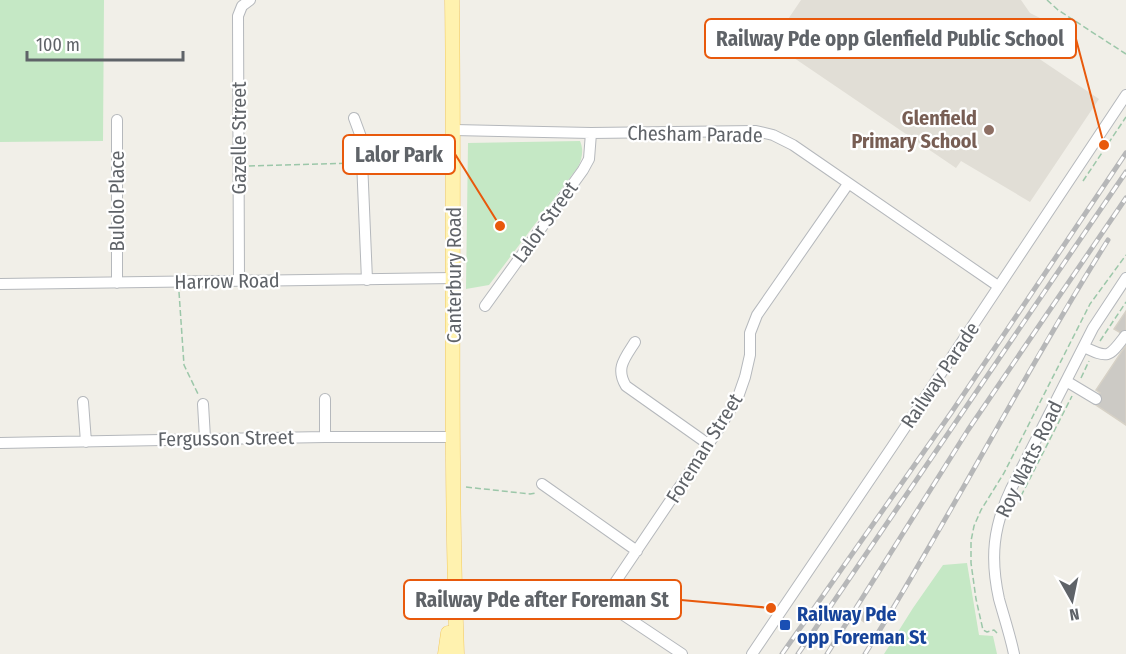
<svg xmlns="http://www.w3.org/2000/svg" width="1126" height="654" font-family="'Fira Sans Condensed',sans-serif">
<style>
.education{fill:#e1ded6}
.green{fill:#c5e8c5}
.building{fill:#cccac5;stroke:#d6d1c6;stroke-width:1.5}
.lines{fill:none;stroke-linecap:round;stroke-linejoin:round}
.minor-casing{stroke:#b5b8bc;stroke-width:12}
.major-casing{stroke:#f2c960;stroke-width:15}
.path{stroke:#9cc7a9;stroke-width:1.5;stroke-dasharray:6 3;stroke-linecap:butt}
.minor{stroke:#fff;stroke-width:10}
.major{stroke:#fff2af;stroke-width:14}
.rail-casing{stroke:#b6b7b8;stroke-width:5}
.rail{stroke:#fff;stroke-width:3;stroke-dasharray:9;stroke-linecap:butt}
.education-dot{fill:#8d6e63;stroke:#fff;stroke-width:2}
.transit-dot{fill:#1a4fb4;stroke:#fff;stroke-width:2}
.labels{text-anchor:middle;stroke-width:4.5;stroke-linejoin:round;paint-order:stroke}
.education-label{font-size:20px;font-weight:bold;fill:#785e54;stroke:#fff;text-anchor:end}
.street-label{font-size:20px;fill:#5f6368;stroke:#fff}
.transit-label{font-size:20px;font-weight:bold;fill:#164399;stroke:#fff;text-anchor:start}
.leader{fill:none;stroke:#e8590c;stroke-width:2}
.callout-dot{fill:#e8590c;stroke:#fff;stroke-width:2}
.callout{fill:#fff;stroke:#e8590c;stroke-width:2}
.callout-label{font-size:21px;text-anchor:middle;font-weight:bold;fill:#5f6368}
</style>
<rect width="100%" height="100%" fill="#f1efe8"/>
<path class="education" d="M801,0H1021L1030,13L1042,19L1038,58L1099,99L1030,202L961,161L956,168L772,43Z"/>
<path class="green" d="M0,0H104L103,141L0,142Z
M580,141C584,150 582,159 578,167L489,285L466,289L468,143Z
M967,563L979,635L993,636L997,654H884L913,608L943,565Z"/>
<path class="building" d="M1126,311V336L1114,329Z
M1126,345V425L1093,403L1100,393L1096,390Z
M866,606L872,609L864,622L859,618Z"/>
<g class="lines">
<g class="minor-casing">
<path id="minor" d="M354,118L361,137L367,280
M117,120V283
M454,130L591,133L756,131L773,135L793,145L998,286
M239,281L238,16L242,6L250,0
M0,284L454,278
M485,306L583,170L589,159L591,133
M635,342C625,358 615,368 626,386L708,444
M1084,347C1109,359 1109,357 1125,336
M1066,381L1096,399
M83,402L86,442
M203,404L205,438
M325,437V399
M0,443L325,437H453
M542,484L637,551
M682,654L613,608L610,590L720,427L738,397L745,377L750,355V333L757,315L848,184
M752,654L892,447L1126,95
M1014,654C1010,635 1004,617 999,599C990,558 993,527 1011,489L1093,328L1126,278"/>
</g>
<g class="major-casing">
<path id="major" d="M452,0C455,218 449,436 457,654
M445,654L448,633"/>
</g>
<path class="path" d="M1047,0L1058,10L1126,54
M249,166L352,163
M1083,181L1126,117
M179,292L184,365L198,394
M1100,341L1126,302
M1081,378L1089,361
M466,487L530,494L536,493
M1021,496L1072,396
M997,633L994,630L987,632L983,630L976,599L971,563V541L974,526L981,510L1004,473L1090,304L1126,255"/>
<use href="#minor" class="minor"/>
<use href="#major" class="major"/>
<g class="rail-casing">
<path id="rail" d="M782,654L951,413L1126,153
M798,654L1126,172
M827,654L968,430L1126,198
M865,654C950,518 1023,375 1108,240"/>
</g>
<use href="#rail" class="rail"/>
</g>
<circle class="education-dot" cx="989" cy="130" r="6"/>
<rect class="transit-dot" x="779" y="619" width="12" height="12" rx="3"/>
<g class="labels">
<g class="education-label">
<text x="977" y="125">Glenfield<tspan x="977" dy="23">Primary School</tspan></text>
</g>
<g class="street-label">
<text transform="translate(695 134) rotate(1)" y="7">Chesham Parade</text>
<text transform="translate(239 138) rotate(-90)" y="7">Gazelle Street</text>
<text transform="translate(117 201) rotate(-90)" y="7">Bulolo Place</text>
<text transform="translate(545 222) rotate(-54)" y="7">Lalor Street</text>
<text transform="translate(454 275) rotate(-90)" y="7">Canterbury Road</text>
<text transform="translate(227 281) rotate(-1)" y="7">Harrow Road</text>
<text transform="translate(940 375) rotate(-56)" y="7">Railway Parade</text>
<text transform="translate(226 438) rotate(-1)" y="7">Fergusson Street</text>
<text transform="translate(704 448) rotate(-58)" y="7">Foreman Street</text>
<text transform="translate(1029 459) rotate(-64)" y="7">Roy Watts Road</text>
</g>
<g class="transit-label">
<text x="797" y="621">Railway Pde<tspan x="797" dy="23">opp Foreman St</tspan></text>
</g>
</g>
<path class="leader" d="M1104 145L1076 39M500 226L455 154M771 608L681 600"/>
<g class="callout-dot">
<circle cx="1104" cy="145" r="6"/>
<circle cx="500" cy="226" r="6"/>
<circle cx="771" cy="608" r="6"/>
</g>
<g class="callout">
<rect x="705" y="19" width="371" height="39" rx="6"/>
<rect x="343" y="135" width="112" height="39" rx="6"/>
<rect x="404" y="580" width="277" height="39" rx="6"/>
</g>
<g class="callout-label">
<text x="890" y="46">Railway Pde opp Glenfield Public School</text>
<text x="399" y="162">Lalor Park</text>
<text x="542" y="607">Railway Pde after Foreman St</text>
</g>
<g transform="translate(1072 600) rotate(171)" stroke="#ffffff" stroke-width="4.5" paint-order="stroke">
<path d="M0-4.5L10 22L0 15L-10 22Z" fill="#5f6368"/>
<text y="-9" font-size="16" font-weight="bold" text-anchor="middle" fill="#5f6368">N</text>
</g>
<path d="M27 51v9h156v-9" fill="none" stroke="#5f6368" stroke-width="3"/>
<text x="36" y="51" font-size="18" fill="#5f6368" stroke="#ffffff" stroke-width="4.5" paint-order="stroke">100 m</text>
</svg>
